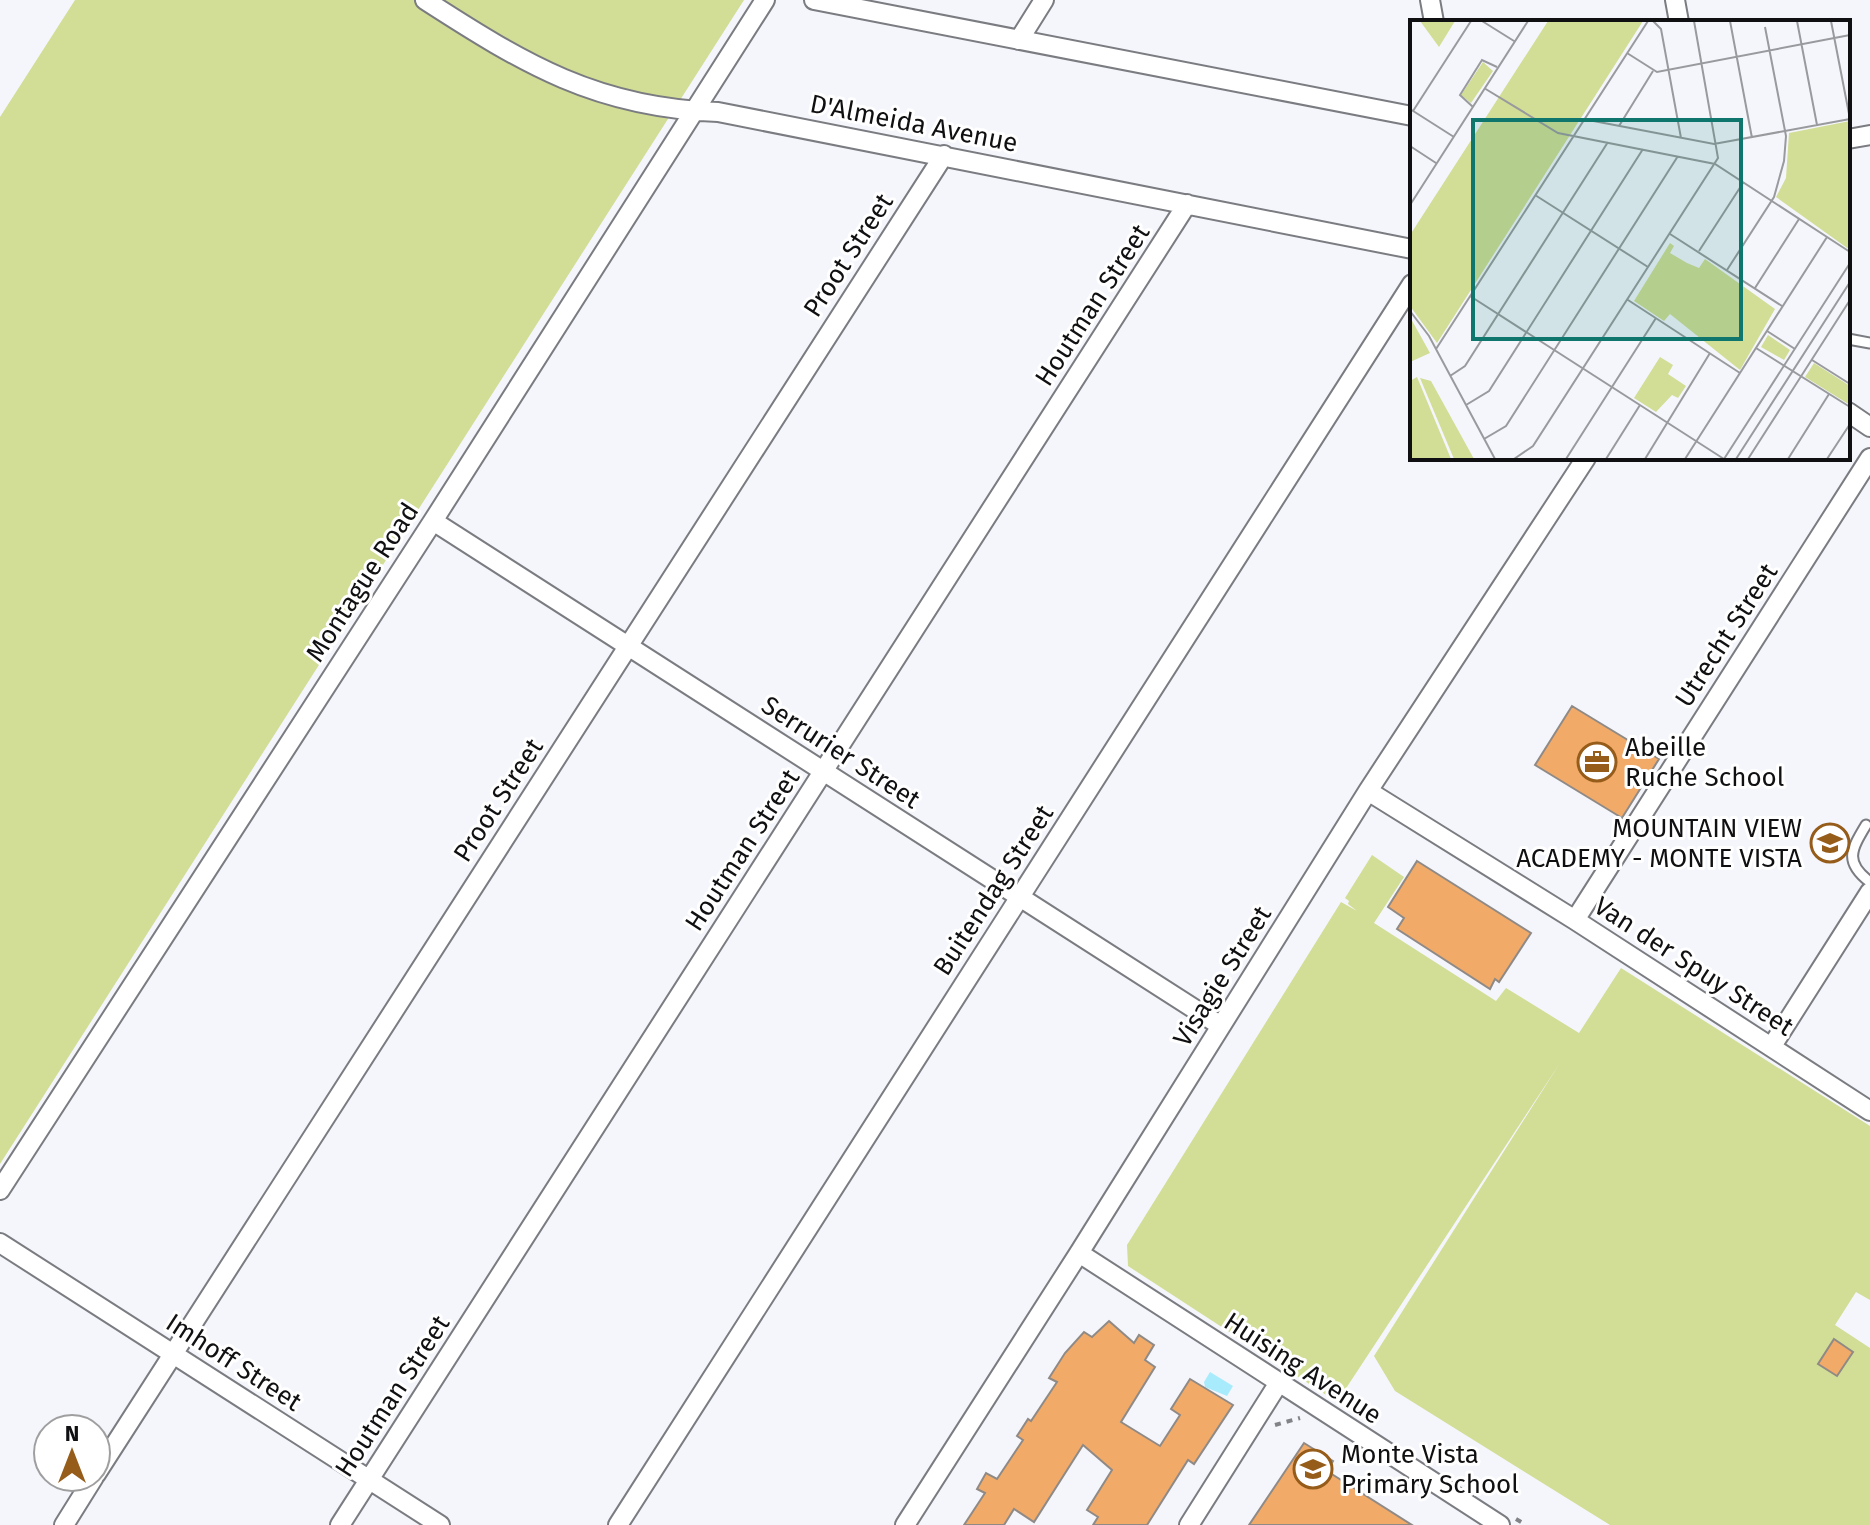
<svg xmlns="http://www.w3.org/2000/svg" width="1870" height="1525" font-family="'Fira Sans',sans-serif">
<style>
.green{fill:#d2dd95}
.water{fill:#a8ebfc}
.building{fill:#f2aa69;stroke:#8f8a86;stroke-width:2}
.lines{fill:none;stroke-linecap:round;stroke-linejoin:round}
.service-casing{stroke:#7a7c81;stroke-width:13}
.minor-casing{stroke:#7a7c81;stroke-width:22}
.path{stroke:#828387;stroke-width:4;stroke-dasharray:6 6;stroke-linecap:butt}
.service{stroke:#fff;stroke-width:9}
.minor{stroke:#fff;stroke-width:18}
.labels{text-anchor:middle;stroke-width:6;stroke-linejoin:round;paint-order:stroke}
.street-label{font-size:26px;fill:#101012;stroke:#fff}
.poi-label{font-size:26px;fill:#101012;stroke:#fff;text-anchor:start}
.inset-road{fill:none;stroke:#999a9e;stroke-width:2}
.view{fill:#0f766e;fill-opacity:0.15;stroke:#0f766e;stroke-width:4}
.inset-edge{fill:none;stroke:#101012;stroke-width:4}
</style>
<rect width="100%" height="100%" fill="#f4f6fc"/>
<path class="green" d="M75,0H744L0,1164V117Z
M1372,855L1404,877L1374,923L1496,1001L1506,988L1579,1033L1621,968L1870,1126V1300L1856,1292L1835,1325L1870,1348V1525H1610L1395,1391L1374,1356L1560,1063L1337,1402L1128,1266L1127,1245L1341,902L1357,911L1348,904L1349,901L1345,898Z"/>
<path class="water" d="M1210,1372L1233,1386L1227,1396L1205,1387L1204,1382Z"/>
<path class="building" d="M1572,706L1659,759L1622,818L1535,765Z
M1417,861L1531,933L1499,982L1495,979L1490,989L1397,929L1404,918L1388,907Z
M1109,1321L1134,1343L1139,1335L1154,1345L1145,1360L1155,1367L1121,1422L1160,1446L1180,1415L1171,1409L1190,1379L1233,1405L1194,1464L1188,1460L1147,1525H1093L1098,1517L1087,1510L1112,1470L1083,1445L1034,1522L1014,1509L1004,1525H964L985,1493L977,1489L986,1473L997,1479L1023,1440L1017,1436L1028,1419L1031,1421L1057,1382L1049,1378L1065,1353L1084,1332L1092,1337Z
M1834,1339L1853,1352L1837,1376L1818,1364Z
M1304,1443L1333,1461L1327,1471L1412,1525H1249Z"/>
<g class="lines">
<g class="service-casing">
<path id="service" d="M1848,339L1870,343
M1866,825C1851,850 1844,862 1870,882"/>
</g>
<g class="minor-casing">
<path id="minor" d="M425,0C524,64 597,108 718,112L1412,249
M814,0L1412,116
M1430,0L1434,22
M1675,0L1679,22
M1019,40L1044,0
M1848,139L1870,135
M1848,412L1870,427
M433,521L1221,1026
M1368,791L1575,920L1870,1111
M1575,920L1870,458
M1772,1046L1870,892
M0,1190L433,521L765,0
M0,1243L440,1525
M1079,1253L1500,1525
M96,1474L944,155
M64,1525L94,1477
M340,1525L1187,204
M618,1525L1412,284
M905,1525L1079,1253L1368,791L1586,458
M1189,1525L1278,1384"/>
</g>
<path class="path" d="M1275,1425L1300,1418
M1516,1519L1526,1525"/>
<use href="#service" class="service"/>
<use href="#minor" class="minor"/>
</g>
<defs>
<g id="office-ring" transform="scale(2)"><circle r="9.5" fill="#fff" stroke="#965c1a" stroke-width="1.5"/><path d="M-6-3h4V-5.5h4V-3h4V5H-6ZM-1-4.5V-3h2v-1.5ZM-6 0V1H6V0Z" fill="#965c1a"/></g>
<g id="school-ring" transform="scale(2)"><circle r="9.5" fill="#fff" stroke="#965c1a" stroke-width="1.5"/><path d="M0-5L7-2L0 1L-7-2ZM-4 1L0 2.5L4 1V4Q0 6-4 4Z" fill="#965c1a"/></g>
</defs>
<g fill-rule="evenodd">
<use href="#office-ring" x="1597" y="762"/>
<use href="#school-ring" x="1830" y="843"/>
<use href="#school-ring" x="1313" y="1469"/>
</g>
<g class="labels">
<g class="street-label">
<text transform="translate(914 123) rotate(11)" y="9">D'Almeida Avenue</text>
<text transform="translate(848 255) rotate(-57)" y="9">Proot Street</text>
<text transform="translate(1092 305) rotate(-57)" y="9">Houtman Street</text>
<text transform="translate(362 582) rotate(-57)" y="9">Montague Road</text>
<text transform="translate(1726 635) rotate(-57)" y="9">Utrecht Street</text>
<text transform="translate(841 752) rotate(33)" y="9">Serrurier Street</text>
<text transform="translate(498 800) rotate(-57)" y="9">Proot Street</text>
<text transform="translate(742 850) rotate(-57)" y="9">Houtman Street</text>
<text transform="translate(993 890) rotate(-57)" y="9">Buitendag Street</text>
<text transform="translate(1694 966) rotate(33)" y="9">Van der Spuy Street</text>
<text transform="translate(1222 976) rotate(-58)" y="9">Visagie Street</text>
<text transform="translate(234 1362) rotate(33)" y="9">Imhoff Street</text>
<text transform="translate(1303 1368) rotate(33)" y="9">Huising Avenue</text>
<text transform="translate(392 1396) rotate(-57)" y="9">Houtman Street</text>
</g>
<g class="poi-label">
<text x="1625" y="756">Abeille<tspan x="1625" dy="30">Ruche School</tspan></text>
<text x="1802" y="837" text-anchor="end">MOUNTAIN VIEW<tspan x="1802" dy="30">ACADEMY - MONTE VISTA</tspan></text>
<text x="1341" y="1463">Monte Vista<tspan x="1341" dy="30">Primary School</tspan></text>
</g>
</g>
<g transform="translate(1410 20)">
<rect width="440" height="440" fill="#f4f6fc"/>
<path d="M10,1H45L29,27ZM138,1H233L27,323L0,286V215ZM73,42L83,51L61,83L51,75ZM440,101V230L366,177L376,158L379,113ZM260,223L264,226L260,233L277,243L289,248L295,239L365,289L330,350L260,294L254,301L224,281ZM0,297L20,333L0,342ZM358,315L380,330L374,340L351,327ZM250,337L263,345L258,354L276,366L268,378L262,375L246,392L224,378ZM404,343L440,366V385L395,357ZM7,357L41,439H0V361ZM10,358L21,361L64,439H44Z" fill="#d2dd95"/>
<path class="inset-road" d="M72,1L104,21M243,1L251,9L271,118M320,1L342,118M387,1L407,105M421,1L440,99M217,33L247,52L440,15M74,68L148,113L305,144L440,232M63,87L50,75L72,40L87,47M0,89L44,117M3,91L61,1M173,99L304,124L440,99M209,106L243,51M0,126L26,143M125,175L238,247M0,185L118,1M260,214L372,286M289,231L333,163M317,250L364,177L374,141L376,116L355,7M345,268L389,199M60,276L314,439M218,280L330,353M0,291L19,316L85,439M357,311L385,329M346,328L440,387M26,329L238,1M402,340L440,364M40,356L55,346L198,122M56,385L79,371L233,129M74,419L96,406L268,136M104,439L123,426L308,138L284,1M156,439L246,298M196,439L230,385M235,439L300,333M275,439L417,217M314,439L440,243M326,439L440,262M338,439L440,280M378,439L419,374M417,439L440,404"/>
<path class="view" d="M63,100H331V319H63Z"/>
<rect width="440" height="440" class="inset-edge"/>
</g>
<g transform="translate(72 1453)"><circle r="38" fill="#ffffff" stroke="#9f9fa0" stroke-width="2"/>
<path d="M0-6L14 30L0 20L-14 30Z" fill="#965c1a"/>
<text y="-12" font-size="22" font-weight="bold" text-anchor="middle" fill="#101012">N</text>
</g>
</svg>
